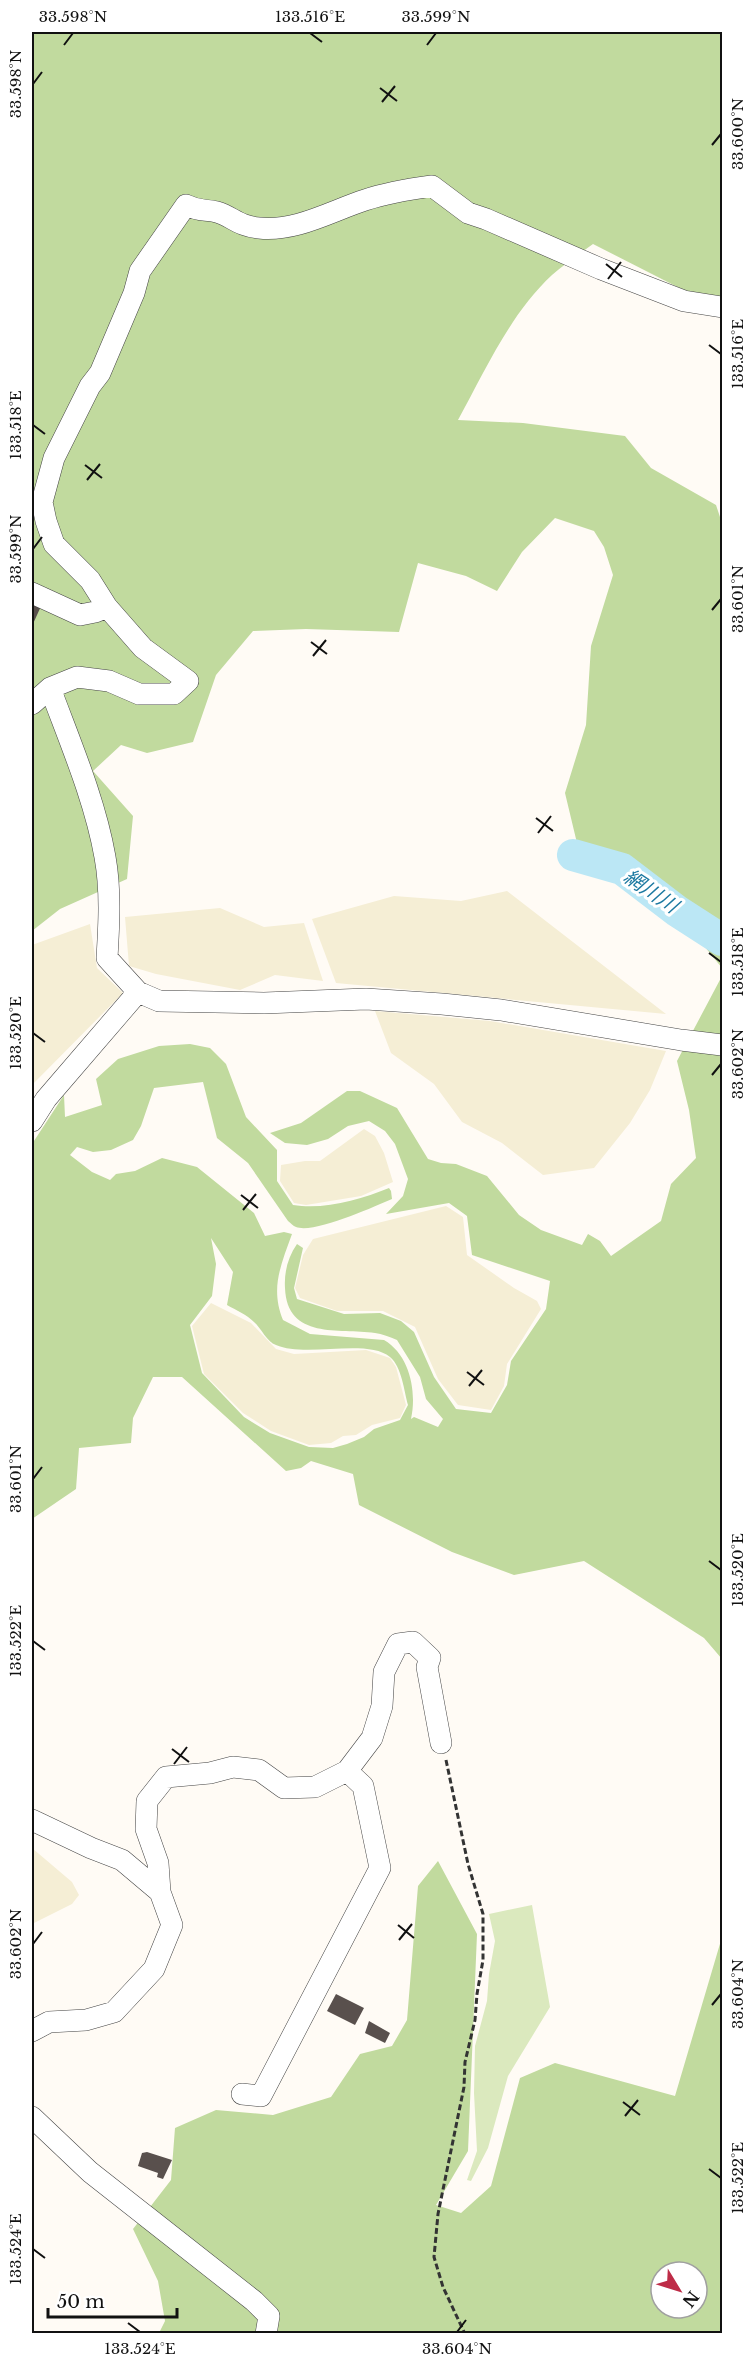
<svg xmlns="http://www.w3.org/2000/svg" width="754" height="2365" font-family="'Libre Baskerville','Noto Sans JP',serif">
<style>
.farmland{fill:#f5eed5}
.green{fill:#dbe9be}
.forest{fill:#c1da9e;fill-rule:evenodd}
.lines{fill:none;stroke-linecap:round;stroke-linejoin:round}
.river{stroke:#bbe7f5;stroke-width:32}
.building{fill:#59504d}
.minor-casing{stroke:#444;stroke-width:22}
.path{stroke:#333;stroke-width:3;stroke-dasharray:6 3;stroke-linecap:butt}
.minor{stroke:#fff;stroke-width:21}
.ticks{fill:none;stroke:#111;stroke-width:2}
.labels{text-anchor:middle;stroke-width:6;stroke-linejoin:round;paint-order:stroke}
.water-label{font-size:20px;font-style:italic;fill:#1c79a1;stroke:#fff}
.neatline{fill:none;stroke:#111;stroke-width:2}
.ticks-label{font-size:15px;text-anchor:middle;fill:#111}
</style>
<rect width="100%" height="100%" fill="#fffbf5"/>
<path class="farmland" d="M507,891L666,1014L336,983L312,919L394,896L461,901Z
M220,908L264,927L304,923L323,981L275,975L240,990L156,974L129,966L125,917Z
M90,924L97,968L123,993L32,1085V945Z
M375,1011L490,1021L666,1051L650,1090L630,1123L594,1168L543,1175L502,1143L462,1122L434,1084L391,1053Z
M364,1129L375,1136L384,1153L393,1182L361,1196L306,1205L294,1203L280,1181L281,1165L305,1161H320Z
M446,1206L463,1217L467,1255L514,1288L537,1301L541,1309L507,1364L504,1386L491,1410L458,1405L438,1379L415,1327L383,1311H337L300,1298L295,1288L303,1255L313,1239Z
M211,1303L251,1323L276,1349L294,1354L366,1350L390,1358L396,1367L406,1405L400,1418L372,1425L356,1435L343,1436L331,1443L309,1445L271,1431L243,1413L204,1374L192,1326Z
M32,1848L72,1882L79,1895L72,1904L32,1924Z"/>
<path class="green" d="M532,1905L550,2007L508,2076L488,2148L471,2181L467,2180L477,2151L474,2093L475,2046L487,2001L489,1974L495,1941L489,1914Z"/>
<path class="forest" d="M32,32H722V298L705,301L593,244C579,254 565,264 552,275C510,314 485,371 458,420L523,423L625,436L651,468L716,505L722,523V968L688,926L606,870L582,864L565,793L586,725L591,646L613,575L604,547L594,531L555,518L522,552L497,591L466,576L418,563L399,632L306,629L253,631L216,675L193,742L147,753L121,745L93,771L133,816L127,879L60,909L32,931Z
M722,976V1659L704,1638L584,1561L514,1575L452,1552L359,1505L353,1474L311,1461L301,1468L286,1471L182,1377H153L133,1418L131,1443L79,1448L76,1489L32,1519V1144L64,1095L65,1117L102,1105L96,1079L118,1059L159,1046L190,1044L210,1048L226,1064L246,1117L277,1150V1181L293,1205C324,1210 360,1200 389,1188L391,1191L392,1199C373,1207 314,1234 296,1227C293,1226 291,1223 288,1221L248,1163L217,1138L203,1082L154,1088L141,1126L133,1140L111,1150L93,1152L77,1147L70,1155L92,1172L110,1180L116,1174L135,1171L162,1158L197,1167L254,1213L265,1236L284,1232L292,1234C281,1265 270,1288 283,1320L310,1334L384,1340C410,1355 417,1392 411,1419L414,1417L438,1427L443,1419L426,1399L420,1377L397,1340C390,1337 382,1334 375,1333C339,1328 287,1340 285,1288C284,1272 288,1257 297,1244L303,1248L294,1288L297,1299L344,1314L380,1313L401,1321L414,1332L434,1377L456,1409L491,1413L507,1385L511,1361L546,1309L550,1281L472,1255L467,1216L449,1203L386,1214L403,1196L408,1179L395,1144L385,1131L369,1121L348,1126L328,1139L307,1145L285,1143L270,1133L301,1123L347,1091H360L397,1108L428,1159L441,1163L456,1164L487,1176L519,1215L541,1230L582,1245L588,1234L600,1241L611,1256L661,1221L671,1184L696,1158L689,1110L677,1061ZM211,1238L233,1272L227,1305C236,1310 247,1315 254,1322C261,1328 267,1342 276,1345C306,1358 367,1338 390,1357C402,1367 404,1391 408,1405L400,1420L374,1429L364,1437L347,1444L333,1448L309,1447L270,1433L244,1417L202,1373L190,1325L212,1296L216,1264Z
M438,1861L477,1934L468,2151L436,2205L461,2213L491,2186L520,2078L555,2063L675,2096L722,1937V2333H159L165,2321L158,2281L133,2229L171,2180L175,2128L216,2110L273,2115L331,2097L360,2054L392,2046L407,2020L418,1886ZM661,2272H697V2308H661Z"/>
<g class="lines">
<path class="river" d="M573,855L622,869L677,911L722,940"/>
</g>
<path class="building" d="M32,599L42,604L32,626Z
M336,1994L364,2008L355,2025L327,2011Z
M369,2021L390,2033L385,2043L365,2033Z
M147,2152L172,2160L163,2179L157,2177L158,2173L138,2166L142,2153Z"/>
<g class="lines">
<g class="minor-casing">
<path id="minor" d="M32,593L80,615L95,612L107,607
M50,688C70,742 95,800 105,857C111,890 109,925 107,958L138,992L159,1001L264,1003L366,999L442,1004L501,1010L681,1040L722,1045
M32,704L50,688L77,677L109,681L139,694H174L188,681L143,648L107,607L90,580L54,544L46,521L42,502L54,458L90,386L100,373L134,293L140,271L186,205C200,212 204,209 217,212C233,217 238,226 259,228C296,232 331,211 365,200C386,193 410,189 432,186L468,213L486,219L601,269L684,301L722,307
M32,1121L46,1099L138,992
M32,1820L91,1848L122,1860L160,1892
M32,2031L49,2022L86,2020L114,2012L154,1969L172,1925L160,1892L158,1863L146,1829L147,1801L166,1777L210,1773L233,1767L259,1770L284,1788L315,1787L347,1771L372,1738L382,1706L384,1672L398,1644L413,1642L430,1658L427,1667L441,1743
M242,2094L261,2096L380,1868L363,1786L347,1771
M32,2117L90,2172L254,2301L269,2316L266,2334"/>
</g>
<path class="path" d="M446,1760L468,1864L483,1914V1960L477,1994L475,2020L465,2062L464,2087L438,2214L434,2257L443,2287L465,2334"/>
<use href="#minor" class="minor"/>
</g>
<path class="ticks" d="M310,33L322,42M64,45L73,33M427,45L436,33M33,84L42,72M380,88L397,101M382,102L395,86M712,145L721,134M606,264L622,277M608,279L621,262M709,345L721,354M33,425L45,434M85,465L102,478M87,480L100,464M33,549L42,537M712,610L721,599M311,642L327,654M313,656L326,640M536,818L553,831M538,833L551,816M709,953L721,962M33,1033L45,1042M712,1075L721,1064M241,1195L258,1208M243,1210L256,1194M467,1372L484,1385M469,1386L482,1370M33,1479L42,1467M709,1561L721,1570M33,1641L45,1650M172,1749L189,1762M174,1764L187,1747M398,1925L414,1938M399,1940L412,1924M33,1944L42,1932M712,2005L721,1994M623,2102L640,2115M625,2116L638,2100M709,2169L721,2178M33,2249L45,2258M128,2323L140,2332M457,2332L466,2320"/>
<g class="labels">
<g class="water-label">
<text transform="translate(651 891) rotate(34)" y="7">網川川</text>
</g>
</g>
<rect width="754" height="2365" fill="none" stroke="#ffffff" stroke-width="66"/>
<g transform="translate(679 2290) rotate(128)"><circle r="28" fill="#ffffff" stroke="#a0a0a0" stroke-width="1.5"/>
<path d="M0-4.5L10 22L0 15L-10 22Z" fill="#be2c47"/>
<text y="-9" font-size="16" font-weight="bold" text-anchor="middle" fill="#111111">N</text>
</g>
<path d="M48 2308v9h129v-9" fill="none" stroke="#111111" stroke-width="3"/>
<text x="57" y="2308" font-size="18" fill="#111111" stroke="#ffffff" stroke-width="4.5" paint-order="stroke">50 m</text>
<rect x="33" y="33" width="688" height="2299" class="neatline"/>
<g class="ticks-label">
<text x="73" y="22">33.598°N</text>
<text x="310" y="22">133.516°E</text>
<text x="436" y="22">33.599°N</text>
<text transform="translate(16 84) rotate(-90)" y="5">33.598°N</text>
<text transform="translate(738 134) rotate(-90)" y="5">33.600°N</text>
<text transform="translate(738 354) rotate(-90)" y="5">133.516°E</text>
<text transform="translate(16 425) rotate(-90)" y="5">133.518°E</text>
<text transform="translate(16 549) rotate(-90)" y="5">33.599°N</text>
<text transform="translate(738 599) rotate(-90)" y="5">33.601°N</text>
<text transform="translate(738 962) rotate(-90)" y="5">133.518°E</text>
<text transform="translate(16 1033) rotate(-90)" y="5">133.520°E</text>
<text transform="translate(738 1064) rotate(-90)" y="5">33.602°N</text>
<text transform="translate(16 1479) rotate(-90)" y="5">33.601°N</text>
<text transform="translate(738 1570) rotate(-90)" y="5">133.520°E</text>
<text transform="translate(16 1641) rotate(-90)" y="5">133.522°E</text>
<text transform="translate(16 1944) rotate(-90)" y="5">33.602°N</text>
<text transform="translate(738 1994) rotate(-90)" y="5">33.604°N</text>
<text transform="translate(738 2178) rotate(-90)" y="5">133.522°E</text>
<text transform="translate(16 2249) rotate(-90)" y="5">133.524°E</text>
<text x="140" y="2354">133.524°E</text>
<text x="457" y="2354">33.604°N</text>
</g>
</svg>
